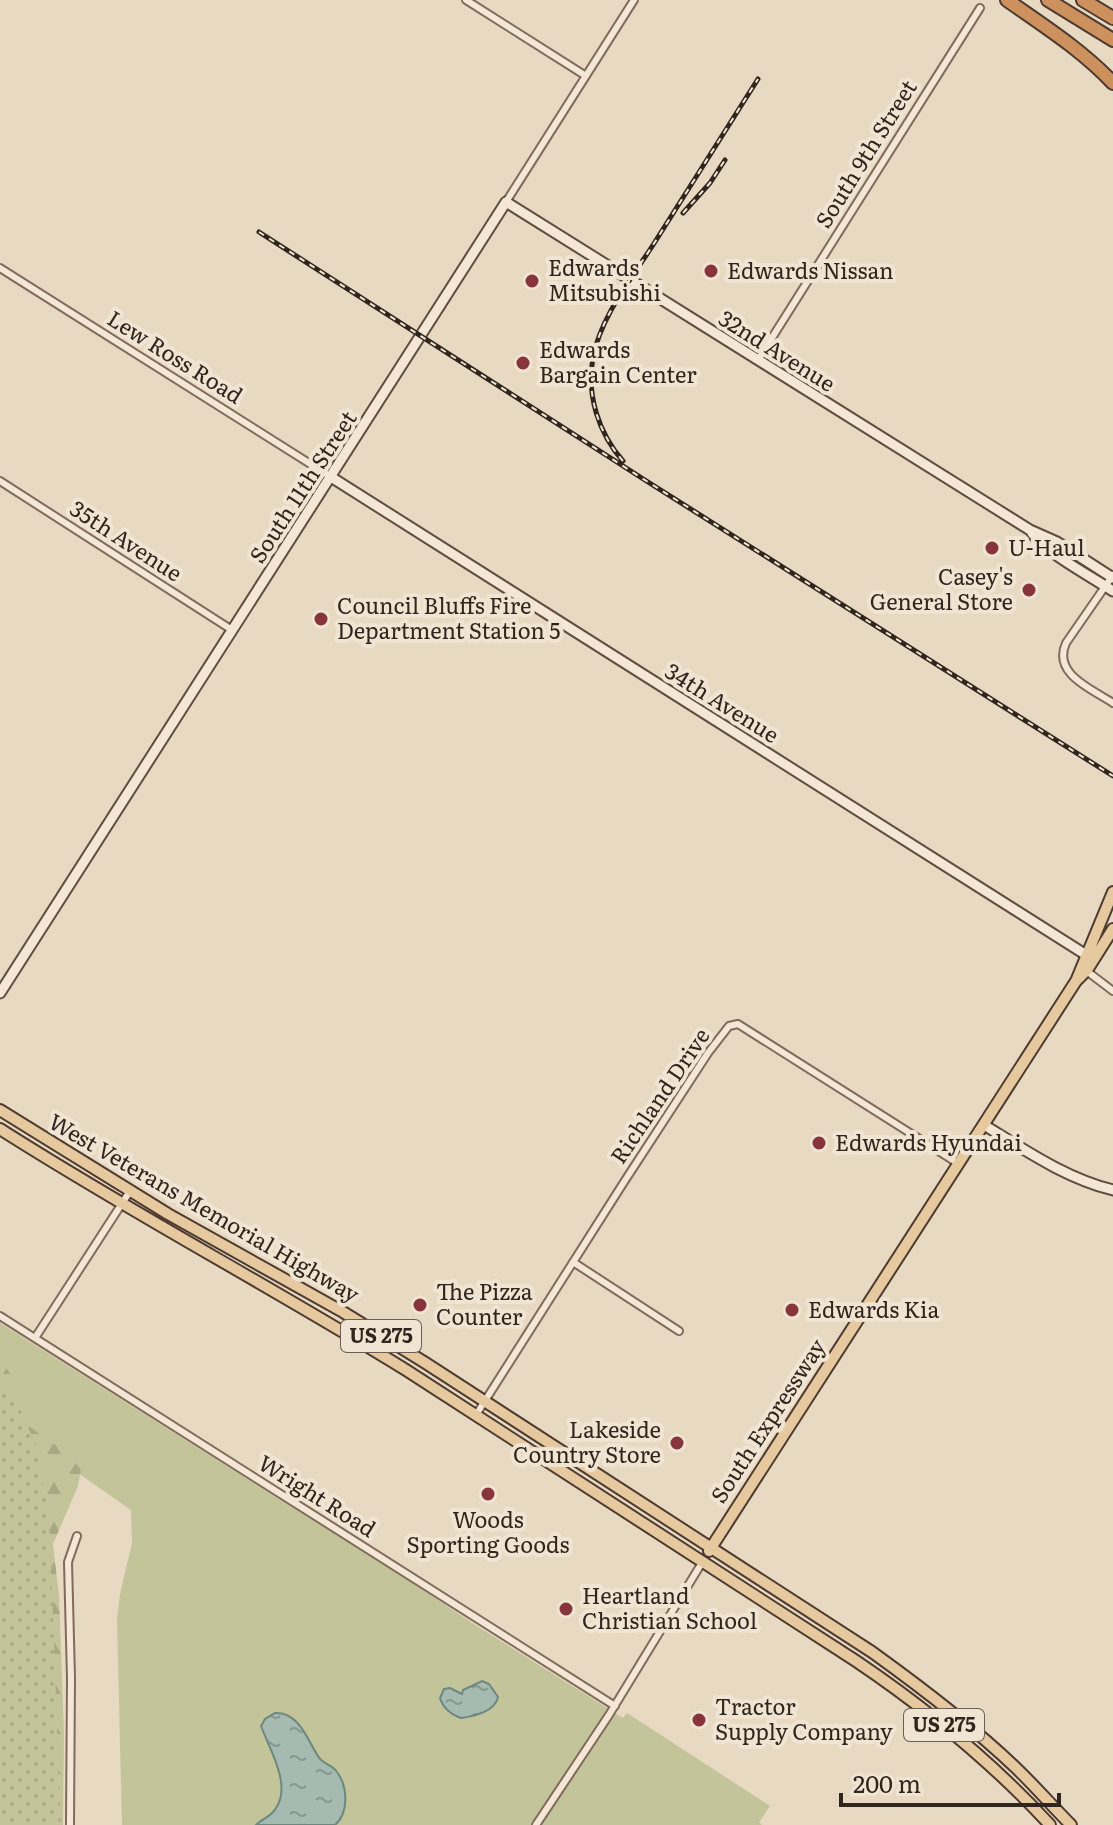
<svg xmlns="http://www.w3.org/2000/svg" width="1113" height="1825" font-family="Literata,serif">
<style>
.grass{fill:#c3c499}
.forest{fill:url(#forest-firs)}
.park{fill:url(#park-dots)}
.water{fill:url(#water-ripples);stroke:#6d887e;stroke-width:2}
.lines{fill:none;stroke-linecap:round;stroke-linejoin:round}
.street-casing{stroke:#806b5c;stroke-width:10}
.secondary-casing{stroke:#614d3f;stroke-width:13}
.primary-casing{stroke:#4e3b30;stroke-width:14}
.highway-casing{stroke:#4e3b30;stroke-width:16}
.street{stroke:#f4e7d5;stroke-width:6}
.secondary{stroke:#f4e7d5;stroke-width:9}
.primary{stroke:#e7c99f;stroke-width:10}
.highway{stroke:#cd915e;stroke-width:12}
.rail-casing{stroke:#31261e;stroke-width:5}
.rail{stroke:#f0e4d2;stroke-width:2;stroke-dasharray:6;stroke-linecap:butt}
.poi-dot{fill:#87343d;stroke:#f0e4d2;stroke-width:3}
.labels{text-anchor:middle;stroke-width:8;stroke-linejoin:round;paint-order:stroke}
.shield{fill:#f0e4d2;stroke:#6a5f54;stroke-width:2}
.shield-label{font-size:20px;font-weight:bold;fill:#31261e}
.street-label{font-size:22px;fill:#31261e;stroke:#f0e4d2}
.poi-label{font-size:22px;fill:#31261e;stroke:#f0e4d2;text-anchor:start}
</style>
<defs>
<pattern id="forest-firs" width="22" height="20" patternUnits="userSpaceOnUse" patternTransform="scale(2)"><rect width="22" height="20" fill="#c3c499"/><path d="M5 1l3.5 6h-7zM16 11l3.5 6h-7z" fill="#a8a883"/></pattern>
<pattern id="park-dots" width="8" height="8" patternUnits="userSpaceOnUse" patternTransform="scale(2)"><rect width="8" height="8" fill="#c3c499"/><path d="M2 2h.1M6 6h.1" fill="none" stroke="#a8a883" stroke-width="1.8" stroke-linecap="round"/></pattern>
<pattern id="water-ripples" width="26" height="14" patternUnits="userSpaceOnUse" patternTransform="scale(2)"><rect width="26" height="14" fill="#a5bbb2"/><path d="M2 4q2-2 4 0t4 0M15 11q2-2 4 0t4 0" fill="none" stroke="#879890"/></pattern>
</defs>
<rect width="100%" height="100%" fill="#e8d9c3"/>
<path class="grass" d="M0,1323L417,1586L477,1626L623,1718L627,1713L770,1806L759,1822L762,1825H122L117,1619L120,1594L132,1543L131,1510L35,1443L0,1386Z"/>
<path class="forest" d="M0,1362C19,1376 13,1401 23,1419C28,1428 40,1433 48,1439C60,1448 70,1458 81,1469L78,1486L53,1544L59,1595L64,1733L63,1825H11L0,1729Z"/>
<path class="park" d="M0,1386L12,1392L35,1443L49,1515L61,1825H0Z"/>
<path class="water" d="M482,1681L489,1684L498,1697C495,1712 474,1716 461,1718C450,1714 443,1708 440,1698L444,1689L450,1688L462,1694L463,1690Z
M275,1713C299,1712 307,1739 318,1756C323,1765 332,1764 337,1772C348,1787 349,1813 335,1825H256C262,1819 272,1816 276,1808C292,1785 269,1748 261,1726L265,1719Z"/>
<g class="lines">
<g class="street-casing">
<path id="street" d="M466,0L586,76
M506,202L634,0
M0,268L331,477
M758,360L980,8
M0,481L232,630
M1113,575L1066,643C1052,674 1092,689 1113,703
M1084,969L1113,991
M573,1262L679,1331
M0,1316L615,1706
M35,1338L130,1191
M476,1415L624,1182L708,1053L729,1026L738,1024L959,1164
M70,1825L71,1678L68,1562L77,1536
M536,1825L609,1715L703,1561"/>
</g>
<g class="secondary-casing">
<path id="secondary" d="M331,477L1091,958
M1032,533C1045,552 1092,577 1113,591
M0,993L506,202L1030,530L1057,542L1113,578
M984,1125C1025,1150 1065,1178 1113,1190"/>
</g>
<g class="primary-casing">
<path id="primary" d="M1077,979L1113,892
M0,1110L168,1214L343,1312L424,1362L872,1652C922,1688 971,1725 1015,1767C1035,1786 1052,1806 1071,1825
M0,1129C133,1214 272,1287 406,1370L856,1661C927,1709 992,1762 1050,1825
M709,1551L1076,981L1087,970L1113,929"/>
</g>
<g class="highway-casing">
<path id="highway" d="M1007,0C1044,26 1082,50 1113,83
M1048,0L1113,40
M1083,0L1113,18"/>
</g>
<use href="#street" class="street"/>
<use href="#secondary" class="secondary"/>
<use href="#primary" class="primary"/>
<use href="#highway" class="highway"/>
<g class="rail-casing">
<path id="rail" d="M683,213L710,183L725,160
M259,232L648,482L1113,776
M623,461C599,434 586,395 593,358C600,318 631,279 653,245C688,190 723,134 758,79"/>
</g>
<use href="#rail" class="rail"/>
</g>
<g class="poi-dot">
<circle cx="711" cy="271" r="8"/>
<circle cx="532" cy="281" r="8"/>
<circle cx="523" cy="363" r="8"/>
<circle cx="992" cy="548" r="8"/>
<circle cx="1029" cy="590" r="8"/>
<circle cx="321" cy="619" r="8"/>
<circle cx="819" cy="1143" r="8"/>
<circle cx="420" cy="1305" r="8"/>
<circle cx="792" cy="1310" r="8"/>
<circle cx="677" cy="1443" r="8"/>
<circle cx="488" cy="1494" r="8"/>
<circle cx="566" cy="1609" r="8"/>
<circle cx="699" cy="1720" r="8"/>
</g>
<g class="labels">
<g class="shield">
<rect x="341" y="1320" width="80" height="32" rx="6"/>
<rect x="904" y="1709" width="80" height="32" rx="6"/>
</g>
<g class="shield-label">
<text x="381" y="1343">US 275</text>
<text x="944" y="1732">US 275</text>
</g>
<g class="street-label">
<text transform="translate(866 154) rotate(-58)" y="8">South 9th Street</text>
<text transform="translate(777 351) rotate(32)" y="8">32nd Avenue</text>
<text transform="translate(175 357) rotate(32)" y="8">Lew Ross Road</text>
<text transform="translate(303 487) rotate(-57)" y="8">South 11th Street</text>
<text transform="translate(126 541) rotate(33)" y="8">35th Avenue</text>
<text transform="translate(722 703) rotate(32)" y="8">34th Avenue</text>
<text transform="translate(660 1096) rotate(-56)" y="8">Richland Drive</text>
<text transform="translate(204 1208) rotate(30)" y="8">West Veterans Memorial Highway</text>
<text transform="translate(768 1421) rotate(-57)" y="8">South Expressway</text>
<text transform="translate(317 1496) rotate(32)" y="8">Wright Road</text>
</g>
<g class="poi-label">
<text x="548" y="276">Edwards<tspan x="548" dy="25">Mitsubishi</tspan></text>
<text x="727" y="279">Edwards Nissan</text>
<text x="539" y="358">Edwards<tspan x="539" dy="25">Bargain Center</tspan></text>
<text x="1008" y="556">U-Haul</text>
<text x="1013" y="585" text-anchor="end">Casey's<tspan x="1013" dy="25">General Store</tspan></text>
<text x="337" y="614">Council Bluffs Fire<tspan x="337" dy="25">Department Station 5</tspan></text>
<text x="835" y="1151">Edwards Hyundai</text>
<text x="436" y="1300">The Pizza<tspan x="436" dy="25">Counter</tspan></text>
<text x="808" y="1318">Edwards Kia</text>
<text x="661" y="1438" text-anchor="end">Lakeside<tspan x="661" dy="25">Country Store</tspan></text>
<text x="488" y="1528" text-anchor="middle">Woods<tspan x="488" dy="25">Sporting Goods</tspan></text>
<text x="582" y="1604">Heartland<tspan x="582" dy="25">Christian School</tspan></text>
<text x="715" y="1715">Tractor<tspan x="715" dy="25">Supply Company</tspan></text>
</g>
</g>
<path d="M841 1793v12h218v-12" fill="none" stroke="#31261e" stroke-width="4"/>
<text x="853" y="1793" font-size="24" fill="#31261e" stroke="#f0e4d2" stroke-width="6" paint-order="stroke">200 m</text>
</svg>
